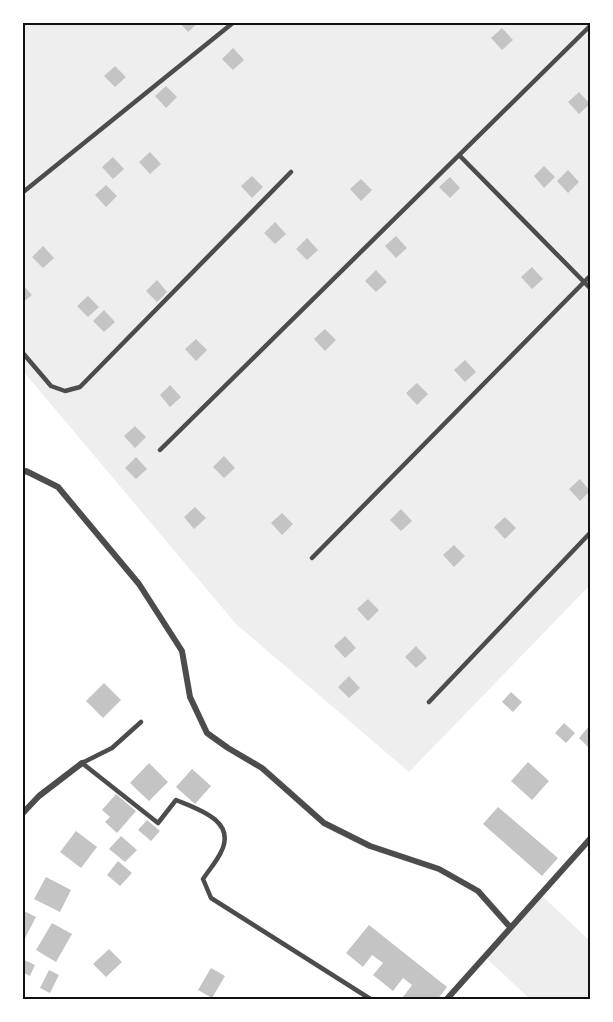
<svg xmlns="http://www.w3.org/2000/svg" width="613" height="1022" font-family="Mulish,sans-serif">
<style>
.green{fill:#eee}
.building{fill:#c4c4c4}
.lines{fill:none;stroke-linecap:round;stroke-linejoin:round}
.service{stroke:#4c4c4c;stroke-width:4.5}
.minor{stroke:#4c4c4c;stroke-width:6}
.neatline{fill:none;stroke:#111;stroke-width:2}
</style>
<rect width="100%" height="100%" fill="#fff"/>
<path class="green" d="M22,23H590V585L409,772L236,624L23,371Z
M540,894L590,941V999H530L484,956Z"/>
<path class="building" d="M179,22H199L188,32Z
M502,28L513,40L502,50L491,38Z
M233,48L244,60L233,70L222,59Z
M115,66L126,77L115,87L104,76Z
M166,86L177,97L166,108L155,96Z
M579,92L590,104L579,114L568,102Z
M150,152L161,164L150,174L139,162Z
M113,157L124,169L113,179L102,167Z
M544,166L555,177L544,188L534,176Z
M568,170L579,182L568,193L557,181Z
M252,176L263,187L252,198L241,186Z
M450,177L460,188L450,198L439,187Z
M361,179L372,190L361,201L350,189Z
M106,185L117,196L106,207L95,195Z
M275,222L286,234L275,244L264,233Z
M396,236L407,248L396,258L385,246Z
M307,238L318,250L307,260L296,249Z
M43,246L54,258L43,268L32,257Z
M532,267L543,279L532,289L521,277Z
M376,270L387,282L376,292L365,281Z
M157,280L167,292L157,302L146,291Z
M22,284L32,295L22,303Z
M88,296L99,307L88,317L77,306Z
M104,310L115,322L104,332L93,321Z
M325,329L336,340L325,351L314,339Z
M196,339L207,350L196,361L185,349Z
M465,360L476,372L465,382L454,370Z
M417,383L428,394L417,405L406,393Z
M170,385L181,397L170,407L160,395Z
M135,426L146,437L135,448L124,436Z
M224,456L235,468L224,478L213,467Z
M136,457L147,469L136,479L125,468Z
M580,479L590,491L580,501L569,489Z
M195,507L206,518L194,529L184,517Z
M401,509L412,521L401,531L390,520Z
M282,513L293,524L282,535L271,523Z
M505,517L516,528L505,539L494,527Z
M454,545L465,556L454,567L443,555Z
M368,599L379,610L368,621L357,609Z
M345,636L356,648L345,658L334,646Z
M416,646L427,658L416,668L405,657Z
M349,676L360,688L349,698L338,687Z
M104,683L121,700L103,718L86,701Z
M511,692L522,702L513,712L502,702Z
M564,723L575,733L566,743L555,733Z
M590,725V749L579,738Z
M528,762L549,781L532,800L511,781Z
M149,763L168,782L149,801L130,783Z
M192,769L211,786L195,804L176,787Z
M116,794L136,811L117,833L105,822L110,817L102,810Z
M498,807L558,858L542,876L483,824Z
M147,820L160,831L151,841L138,830Z
M76,831L97,847L81,868L60,852Z
M121,836L137,850L125,862L109,849Z
M118,861L132,873L120,886L107,875Z
M46,877L71,890L60,912L34,899Z
M22,910L36,917L24,940L22,939Z
M52,923L72,934L56,962L36,950Z
M369,925L447,987L437,1000H405L403,997L412,985L403,978L393,991L373,975L383,963L372,955L363,967L346,953Z
M109,949L122,962L106,977L93,964Z
M22,959L35,965L30,976L22,972Z
M211,968L225,976L212,998L198,990Z
M49,970L59,975L50,993L40,988Z"/>
<g class="lines">
<path class="service" d="M459,155L590,288
M22,193L234,22
M22,352L51,386L65,391L80,387L291,172
M160,450L590,26
M312,558L590,276
M429,702L590,533
M141,722L112,748L82,763L158,823L176,800C198,809 237,821 221,852C217,861 209,870 203,879L211,898L372,1000"/>
<path class="minor" d="M22,473L26,471L58,487L139,584L182,651L190,697L207,733L228,748L262,768L324,823L370,846L439,869L478,891L510,927
M22,814L39,796L82,763
M446,1000L590,839"/>
</g>
<rect width="613" height="1022" fill="none" stroke="#ffffff" stroke-width="48"/>
<rect x="24" y="24" width="565" height="974" class="neatline"/>
</svg>
